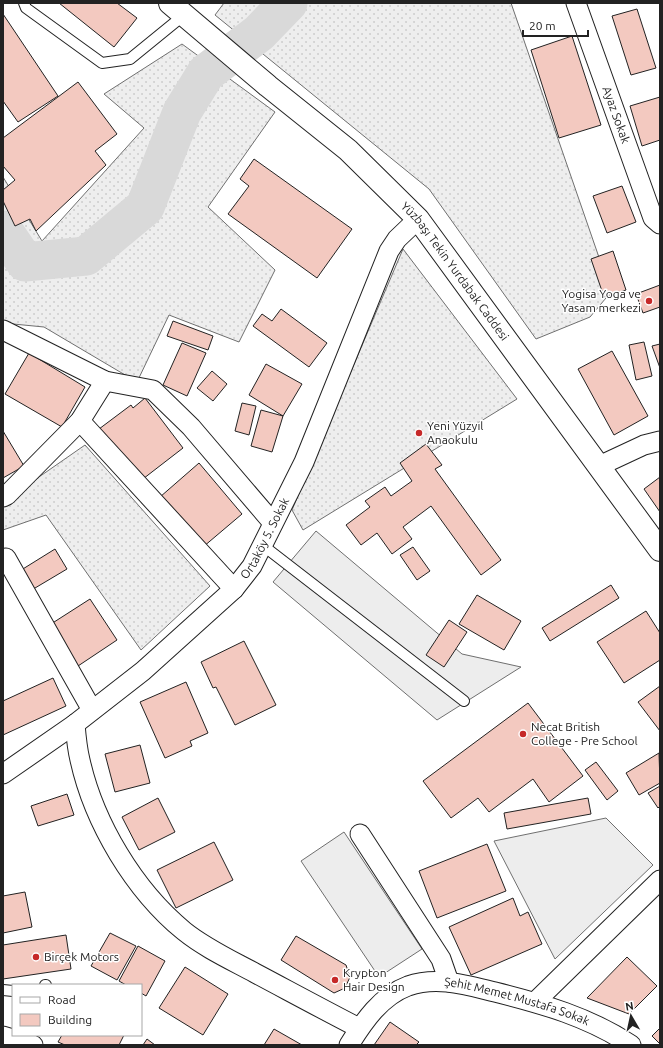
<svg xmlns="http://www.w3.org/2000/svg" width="663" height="1048" font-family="Ubuntu,sans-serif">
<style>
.grass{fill:url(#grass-dots);stroke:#6f6f6f}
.parking{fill:#ededed;stroke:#6f6f6f}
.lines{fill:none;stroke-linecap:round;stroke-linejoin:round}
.river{stroke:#d9d9d9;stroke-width:39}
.building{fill:#f3c9c0;stroke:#222}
.lane-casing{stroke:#222;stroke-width:12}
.street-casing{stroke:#222;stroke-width:21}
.secondary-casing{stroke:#222;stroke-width:24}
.lane{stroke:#fff;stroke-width:10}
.street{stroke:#fff;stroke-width:19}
.secondary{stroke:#fff;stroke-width:22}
.poi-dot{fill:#c62828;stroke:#fff;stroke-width:1.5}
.labels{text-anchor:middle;stroke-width:3;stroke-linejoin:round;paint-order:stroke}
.street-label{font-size:12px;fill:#222;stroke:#fff}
.poi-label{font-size:12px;fill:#222;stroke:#fff;text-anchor:start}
</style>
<defs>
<pattern id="grass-dots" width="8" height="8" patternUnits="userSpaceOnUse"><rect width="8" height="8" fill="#eee"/><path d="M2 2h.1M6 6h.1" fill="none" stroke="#ccc" stroke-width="1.8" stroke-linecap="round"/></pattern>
</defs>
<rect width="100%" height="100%" fill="#fff"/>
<path class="grass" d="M224,3H511L611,292L590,317L536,339L429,189L215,15Z
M182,44L275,112L208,207L275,270L239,342L169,315L137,382L44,327L3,323V177L42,241L144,128L104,94Z
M403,249L517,399L303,530L292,510Z
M85,445L210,586L141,650L46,515L3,530V502Z"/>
<path class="parking" d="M316,531L462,654L521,667L437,720L273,582Z
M606,818L653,865L555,959L494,841Z
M344,832L422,949L379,977L301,861Z"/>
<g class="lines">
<path class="river" d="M3,230L25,262L86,256L145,207L182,112L206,73L259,33L288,3"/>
</g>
<path class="building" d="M59,3H117L137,18L114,47Z
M637,9L656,68L631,75L612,16Z
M3,14L58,96L18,122L3,101Z
M572,36L601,125L559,138L531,50Z
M78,82L117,134L95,151L106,165L36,231L30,219L15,226L3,201V190L15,180L3,166V138Z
M660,97V140L642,146L630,106Z
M254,159L352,229L317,278L228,214L249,186L240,179Z
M622,186L636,222L607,233L593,196Z
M613,251L626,290L604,297L591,259Z
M660,285V307L643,313L636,294Z
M281,309L327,343L309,367L253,326L262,314L272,321Z
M173,321L213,336L208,350L167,336Z
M644,342L652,376L636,380L629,345Z
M182,343L206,353L187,396L163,385Z
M660,344V368L652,346Z
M612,351L648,416L614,435L578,369Z
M29,353L85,387L62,427L5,394Z
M266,364L302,384L283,416L249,395Z
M212,371L227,384L213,401L197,388Z
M145,398L183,448L139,482L99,429L131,405L133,408Z
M242,403L256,406L249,435L235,431Z
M261,410L283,416L272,452L251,446Z
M3,431L24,466L3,478Z
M426,444L442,465L435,469L501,560L481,575L431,506L403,527L412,539L392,554L377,533L361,545L346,525L370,507L365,501L385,487L391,496L412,481L400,463Z
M199,463L242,514L203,547L160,497Z
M660,477V512L644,489Z
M413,547L430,571L417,580L400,555Z
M55,549L67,569L30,591L18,572Z
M611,585L619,598L550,641L542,628Z
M477,595L521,621L504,650L459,624Z
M90,599L117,640L78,666L51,624Z
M646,611L660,633V660L624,683L597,642Z
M449,620L467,632L444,667L426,655Z
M244,641L276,705L235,725L216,687L213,688L201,662Z
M53,678L66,706L3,735V701Z
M186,682L208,733L190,741L192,746L165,758L140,702Z
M660,686V731L638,702Z
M528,703L583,776L549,802L533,779L489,812L478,798L451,818L423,781Z
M140,745L150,783L115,792L105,754Z
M659,753L660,783L639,795L626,773Z
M596,762L618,791L607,800L585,770Z
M660,786V806L658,808L648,793Z
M67,794L74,815L38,826L31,806Z
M158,798L175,832L139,850L122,817Z
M588,798L591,814L507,829L504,813Z
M214,842L233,880L176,908L157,870Z
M487,844L506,891L437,918L419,871Z
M25,892L32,927L3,933V896Z
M513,898L520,916L528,912L542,944L471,975L449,927Z
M110,933L136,946L117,980L91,966Z
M66,935L71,969L3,979V945Z
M296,936L346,965L350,977L345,988L334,993L281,960Z
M138,946L165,961L146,996L141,993V985H126L119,981Z
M627,957L657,986L629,1014L587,998Z
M185,967L228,994L203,1035L159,1008Z
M390,1022L419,1042L416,1045H374Z
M660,1028V1044L652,1036Z
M274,1029L302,1045H264Z
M62,1035H124L119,1045H65L58,1042Z
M147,1039L155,1045H143Z"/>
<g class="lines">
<g class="lane-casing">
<path id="lane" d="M24,3L26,8L102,63L130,59L184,15
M261,544L464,701
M45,985H46
M3,990L13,991"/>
</g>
<g class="street-casing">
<g id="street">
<path id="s1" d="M576,3L653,218L660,224"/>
<path d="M3,330L105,381L153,390L191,427L273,523"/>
<path d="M80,421L234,589"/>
<path d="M599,466L644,445L660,441"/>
<path d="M3,497L7,495L80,421L105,381"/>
<path d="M6,558L92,710"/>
<path d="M75,724C76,736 77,748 80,760C94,823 134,890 184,931C205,948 231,960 255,973C289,991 324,1010 359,1028"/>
<path id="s2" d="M3,774L75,724L143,671L234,589L252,566L304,462L389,251L397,239L418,219"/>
<path d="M360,834L441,959L449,982"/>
<path d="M535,1002L660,880"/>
<path d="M3,1036L33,1045"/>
<path id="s3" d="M349,1045C364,1021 381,996 408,986C437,976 466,985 495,992C543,1004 589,1017 631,1045"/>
</g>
</g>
<g class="secondary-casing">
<g id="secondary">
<path id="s4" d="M170,3L268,86L348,150L418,219L660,550"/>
</g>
</g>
<use href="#lane" class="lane"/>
<use href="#street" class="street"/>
<use href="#secondary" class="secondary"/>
</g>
<g class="poi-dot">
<circle cx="649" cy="301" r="4"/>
<circle cx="419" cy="433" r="4"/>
<circle cx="523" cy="734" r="4"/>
<circle cx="36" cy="957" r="4"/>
<circle cx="335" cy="980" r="4"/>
</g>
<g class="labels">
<g class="street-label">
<text dy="4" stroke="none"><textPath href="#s1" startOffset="119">Ayaz Sokak</textPath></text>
<text dy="4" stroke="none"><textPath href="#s4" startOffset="393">Yüzbaşı Tekin Yurdabak Caddesi</textPath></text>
<text dy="4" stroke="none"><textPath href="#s2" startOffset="356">Ortaköy 5. Sokak</textPath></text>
<text dy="4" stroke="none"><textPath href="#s3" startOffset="197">Şehit Memet Mustafa Sokak</textPath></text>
</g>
<g class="poi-label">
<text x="641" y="298" text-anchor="end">Yogisa Yoga ve<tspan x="641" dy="14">Yasam merkezi</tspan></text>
<text x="427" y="430">Yeni Yüzyıl<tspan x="427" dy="14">Anaokulu</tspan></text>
<text x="531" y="731">Necat British<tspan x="531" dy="14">College - Pre School</tspan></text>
<text x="44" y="961">Birçek Motors</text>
<text x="343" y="977">Krypton<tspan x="343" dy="14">Hair Design</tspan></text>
</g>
</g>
<rect width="663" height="1048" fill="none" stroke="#222222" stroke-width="8"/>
<rect x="12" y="984" width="130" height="52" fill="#ffffff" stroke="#a7a7a7"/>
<rect x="20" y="997" width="20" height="6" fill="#ffffff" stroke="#a7a7a7"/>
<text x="48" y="1004" font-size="12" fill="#222222">Road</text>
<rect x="20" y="1014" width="20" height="12" fill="#f3c9c0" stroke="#a7a7a7"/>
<text x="48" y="1024" font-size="12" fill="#222222">Building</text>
<g transform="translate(631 1016) rotate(351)" stroke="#ffffff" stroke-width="3" paint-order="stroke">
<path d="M0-3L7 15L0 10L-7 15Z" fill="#222222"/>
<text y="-6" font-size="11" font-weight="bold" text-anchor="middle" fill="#222222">N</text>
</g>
<path d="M523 30v6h65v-6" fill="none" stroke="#222222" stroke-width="2"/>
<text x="529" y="30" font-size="12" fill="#222222" stroke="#ffffff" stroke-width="3" paint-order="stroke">20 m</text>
</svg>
